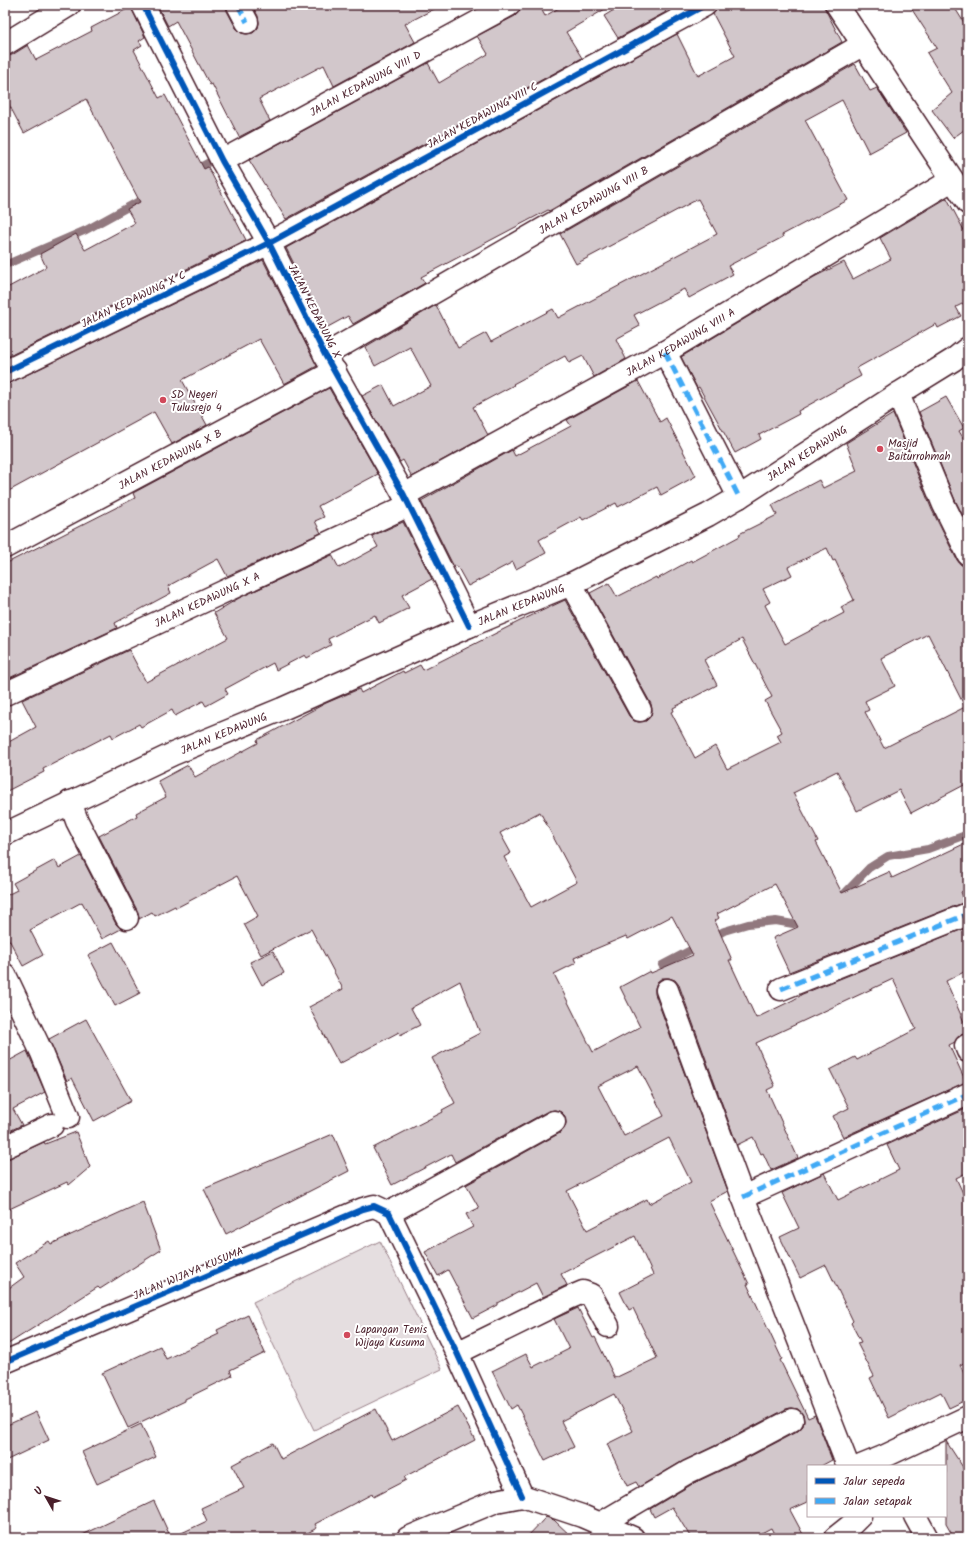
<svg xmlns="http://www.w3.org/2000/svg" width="973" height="1543" font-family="Kalam,sans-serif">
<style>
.park{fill:#e5dee0;stroke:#987e86}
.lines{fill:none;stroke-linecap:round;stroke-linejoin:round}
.stream{stroke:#91787e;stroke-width:8}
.building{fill:#d2c7cb;stroke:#4a1f2b;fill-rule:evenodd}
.minor-casing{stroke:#4a1f2b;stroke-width:25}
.major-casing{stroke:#4a1f2b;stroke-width:25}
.minor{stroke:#fff;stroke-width:22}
.major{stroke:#fff;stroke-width:22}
.quiet{stroke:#3fa9f5;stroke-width:5;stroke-dasharray:10 5;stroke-linecap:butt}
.cycleway-casing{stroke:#fff;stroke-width:8}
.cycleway{stroke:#0057b8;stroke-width:6}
.poi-dot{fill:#d1495b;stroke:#fff;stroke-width:1.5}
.labels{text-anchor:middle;stroke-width:4;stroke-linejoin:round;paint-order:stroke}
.street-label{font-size:11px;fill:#4a1f2b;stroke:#fff}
.poi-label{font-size:11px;fill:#4a1f2b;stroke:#fff;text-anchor:start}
</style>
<rect width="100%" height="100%" fill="#fff"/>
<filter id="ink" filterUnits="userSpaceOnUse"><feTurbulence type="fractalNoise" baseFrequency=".025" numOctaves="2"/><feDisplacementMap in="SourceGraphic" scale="8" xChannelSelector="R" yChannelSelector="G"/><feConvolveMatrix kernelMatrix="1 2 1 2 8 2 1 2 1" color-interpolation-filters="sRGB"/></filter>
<g filter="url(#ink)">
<path class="park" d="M380,1241L442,1369L314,1430L253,1302Z"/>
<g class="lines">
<path class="stream" d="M193,171L211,161
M5,265L86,230L148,196
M841,897L869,868L888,856L928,849L968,834
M712,938L724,931L748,924L776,921L793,924L804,920
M662,965L700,945"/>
</g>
<path class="building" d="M157,5H226L227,11L236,28L241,33L247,34L253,33L258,28L259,23L258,16L252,5H442L405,24L415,42L334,86L324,65L259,99L270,121L239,137L212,84L210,85L176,21L168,26Z
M521,5H539L545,16L564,5H612L566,32L582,58L286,219L249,160L428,63L439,83L488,54L477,36L515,16L520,11Z
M622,5H663L666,12L618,38L604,16Z
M717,5H823L842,42L549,211L548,210L421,277L425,283L353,324L348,316L326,328L286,248L677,34L698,76L735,56L713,14L716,11Z
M909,5H953L968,29V127L953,138L932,110L952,93L927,53L937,48Z
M131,7L145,37L139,41L142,45L134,50L159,98L165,95L204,169L208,167L246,240L5,358V289L46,267L40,254L76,234L85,250L135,223L127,209L140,202L86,99L24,133L5,97V56L12,55L28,45L36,60L92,31L91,28Z
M855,64L870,91L877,88L906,133L869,153L842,100L805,120L848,200L782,235L783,237L728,266L733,274L689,298L684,289L634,315L640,326L616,339L626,359L594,377L583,356L569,363L565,356L513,384L514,385L473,407L488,435L412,477L403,460L400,462L362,396L383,385L394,406L431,386L410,347L375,366L365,347L436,305L458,348L486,333L491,342L553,309L558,318L717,234L698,199L576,264L560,234Z
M947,198L968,238V301L956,307L961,316L938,328L936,324L857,368L861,376L798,411L799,414L759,435L761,439L735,453L699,387L697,388L681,357L814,277L844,262L853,279L891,259L880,238Z
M263,260L317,366L284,384L259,339L182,380L207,425L172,444L154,412L5,493V384L10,383Z
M638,381L660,422L666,418L696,476L661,495L657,487L618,507L616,503L583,520L581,517L539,540L546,553L516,569L513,562L468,586L457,566L454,567L421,501L512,450L515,456L571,426L567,420Z
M329,388L378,474L318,506L324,517L315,521L321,533L227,576L218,559L168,586L171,593L115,623L117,628L5,680V564L135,498L133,493Z
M946,397L964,428L959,431L968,446V526L955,500L919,412Z
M893,414L932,510L957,560L961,565L968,566V783L911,813L899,790L857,811L837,771L793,793L818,841L816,842L842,893L889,872L892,878L968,842V889L961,892L965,902L789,972L773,938L798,927L775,884L717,914L719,918L715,921L732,960H729L756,1018L793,1000L800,996V995L963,929L968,939V970L946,981L968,1031V1033L960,1035L955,1042L949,1045L966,1082L843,1137L833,1116L849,1108L830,1070L855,1057L857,1060L916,1029L893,979L756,1043L775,1086L767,1090L798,1158L771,1170L763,1153L761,1154L753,1137L737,1145L679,985L675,980L669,978H662L657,982L655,988V994L728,1191L709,1201L749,1284H747L782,1359L780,1360L808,1418L815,1415L832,1460L821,1466H808V1502L790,1510L805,1538H776L771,1528L752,1538H691L672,1507L654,1517L650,1509L694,1483L745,1459L798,1431L803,1426L804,1421L803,1415L798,1409L792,1408L786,1409L733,1437L683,1461L639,1487L636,1482L627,1486L607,1444L633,1431L614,1394L561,1421L574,1447L545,1461L517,1405L511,1409L492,1371L526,1354L533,1367L569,1349L554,1319L578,1308L593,1338L595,1337L615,1378L657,1358L633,1308L629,1310L620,1292L653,1275L635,1236L561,1274L567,1285L543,1297L536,1283L498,1303V1305L473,1318L448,1270L438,1276L425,1252L473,1227L466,1214L479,1208L466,1185L560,1133L564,1129L566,1123L565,1116L561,1112L555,1110L548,1111L455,1162L451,1154L392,1185L373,1148L443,1112L442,1110L455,1103L432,1058L480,1033L460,981L411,1008L420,1025L400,1035L399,1032L339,1064L309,1007L343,989L311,929L261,955L244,924L258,916L237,876L176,908L175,906L155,916L152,912L139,919L138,912L99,836L137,816L136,813L166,797L158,781L188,765L195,777L258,743L257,740L326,703L359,689L361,693L403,671L404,673L420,665L423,670L520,621L565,600L629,716L634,721L639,722L646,721L651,716L652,710L651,704L590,593L609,583L617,597L656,577L657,579L691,560L692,562L740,536L739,534L777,515L772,505L819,480L823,488L857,471L846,443ZM827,548L833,561L835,560L854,600L841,607L844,613L785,644L765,605L770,602L763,589L792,575L788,567ZM928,634L965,707L884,748L865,712L869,710L865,701L895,686L881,658ZM742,639L772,697L765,701L782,732L777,735L781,742L727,769L715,746L695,758L671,712L674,711L673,708L717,685L704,660ZM540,812L577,882L531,907L504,857L511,853L500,833ZM672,916L693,955L651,973L650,971L620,987L640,1027L593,1052L554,974L576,963L574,958L626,936L628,939ZM638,1066L664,1116L624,1136L598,1086ZM669,1138L691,1182L649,1204L647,1199L587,1230L567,1191Z
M403,522L432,579L402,595L409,608L379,623L375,615L328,639L331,645L307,658L305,655L276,670L273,663L225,689L228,694L206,706L203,701L175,716L172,710L141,727L139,724L113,738L111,734L43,769L44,772L5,792V744L36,727L22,700L129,650L146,682L228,638L214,613L239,598L332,555L339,568L378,547L372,536Z
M81,856L116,924L121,929L102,939L82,902L30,930L43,955L23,966L5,932V896L17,890L13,883L55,860L59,868Z
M113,942L140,993L115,1006L88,955Z
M273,951L284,973L262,985L250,962Z
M86,1019L131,1101L94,1121L72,1078L67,1081L49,1039Z
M27,1051L45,1092L13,1109L22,1125L5,1133V1063Z
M968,1108V1172L956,1178L968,1204V1361L960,1365L968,1381V1399L949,1408L941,1392L889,1418L870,1378L874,1376L857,1343L861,1342L851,1323L853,1321L826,1265L800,1278L780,1237L799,1228L782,1193L824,1173L838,1200L899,1170L887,1145Z
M76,1132L90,1167L69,1185L67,1182L5,1211V1159L10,1158L44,1142L45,1144Z
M333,1134L349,1171L226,1234L204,1189Z
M143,1202L161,1250L100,1289L98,1287L5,1346V1291L24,1277L15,1263L49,1241L51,1244Z
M248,1315L265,1353L230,1370L232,1376L185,1399V1401L128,1428L102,1373L160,1346L166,1359L219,1334L217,1330Z
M458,1407L475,1440L404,1477L406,1480L373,1497L372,1494L315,1524L317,1528L298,1538H76L154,1501L171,1538L207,1521L201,1508L244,1488L232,1465L273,1443L281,1459L376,1409L392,1441Z
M36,1412L49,1440L5,1461V1426Z
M141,1424L156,1457L97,1484L82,1452Z
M946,1441L968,1475V1538H954L946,1524Z
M546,1517L554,1520L573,1538H526Z"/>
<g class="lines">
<g class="minor-casing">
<g id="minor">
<path d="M143,5L222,161L269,243L325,355L404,495L469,626"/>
<path d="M238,5L247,22"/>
<path d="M837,5L968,203"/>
<path d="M5,44L69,5"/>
<path id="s1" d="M222,161L509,5"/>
<path d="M665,352L739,497"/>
<path id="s2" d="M325,355L862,45"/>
<path d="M5,372L269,243L705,5"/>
<path d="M898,394L944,505L968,554"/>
<path id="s3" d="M404,495L665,352L952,180"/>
<path id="s4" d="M5,547L335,371"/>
<path d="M571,584L640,710"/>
<path id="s5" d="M5,694L409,505"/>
<path d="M70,802L77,821L127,918"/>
<path d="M5,975L42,1053L68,1117"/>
<path d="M781,989L968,914"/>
<path d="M667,990L743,1197L848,1466"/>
<path d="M968,1045L966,1046L968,1051"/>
<path d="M5,1147L52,1125"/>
<path d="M743,1197L968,1094"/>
<path d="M389,1213L554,1122"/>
<path d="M457,1353L569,1298L583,1292L591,1295L608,1326"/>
<path d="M5,1362L363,1209L374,1206L389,1213L457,1353L522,1496"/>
<path d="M861,1466L883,1457L968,1417"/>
<path d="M915,1516L927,1538"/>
<path d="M600,1524L688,1472L739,1448L792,1420"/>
<path d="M408,1538L496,1501L522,1496L582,1516L633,1538"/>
<path d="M835,1538L850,1526L860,1516"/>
</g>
</g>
<g class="major-casing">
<g id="major">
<path id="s6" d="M5,834L173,754L282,709L469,626L571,584L708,515L739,497L898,394L953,360L968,348"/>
</g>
</g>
<use href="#minor" class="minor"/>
<use href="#major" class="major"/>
<path class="quiet" d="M238,5L247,22
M665,352L739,497
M781,989L968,914
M968,1045L966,1046L968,1051
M743,1197L968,1094"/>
<g class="cycleway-casing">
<path id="cycleway" d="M143,5L222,161L269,243L325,355L404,495L469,626
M5,372L269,243L705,5
M5,1362L363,1209L374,1206L389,1213L457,1353L522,1496"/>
</g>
<use href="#cycleway" class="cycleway"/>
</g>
</g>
<g class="poi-dot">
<circle cx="163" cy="400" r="4"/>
<circle cx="880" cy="449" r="4"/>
<circle cx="347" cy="1335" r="4"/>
</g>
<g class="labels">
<g class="street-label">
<text dy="4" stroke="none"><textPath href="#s1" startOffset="163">JALAN KEDAWUNG VIII D</textPath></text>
<text transform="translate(482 115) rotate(-29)" y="4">JALAN KEDAWUNG VIII C</text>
<text dy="4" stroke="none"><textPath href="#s2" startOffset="310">JALAN KEDAWUNG VIII B</textPath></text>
<text transform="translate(133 299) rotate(-26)" y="4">JALAN KEDAWUNG X C</text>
<text transform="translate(315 311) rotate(63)" y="4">JALAN KEDAWUNG X</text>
<text dy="4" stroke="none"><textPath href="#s3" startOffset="316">JALAN KEDAWUNG VIII A</textPath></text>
<text dy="4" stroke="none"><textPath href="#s6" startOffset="889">JALAN KEDAWUNG</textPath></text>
<text dy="4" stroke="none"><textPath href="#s4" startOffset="187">JALAN KEDAWUNG X B</textPath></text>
<text dy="4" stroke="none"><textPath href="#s5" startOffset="223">JALAN KEDAWUNG X A</textPath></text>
<text dy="4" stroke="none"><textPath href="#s6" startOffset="565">JALAN KEDAWUNG</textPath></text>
<text dy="4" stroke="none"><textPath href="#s6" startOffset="241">JALAN KEDAWUNG</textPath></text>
<text transform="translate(188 1273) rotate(-23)" y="4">JALAN WIJAYA KUSUMA</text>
</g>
<g class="poi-label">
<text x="171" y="398">SD Negeri<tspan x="171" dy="13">Tulusrejo 4</tspan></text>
<text x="888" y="447">Masjid<tspan x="888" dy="13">Baiturrohmah</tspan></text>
<text x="355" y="1333">Lapangan Tenis<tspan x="355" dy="13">Wijaya Kusuma</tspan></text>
</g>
</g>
<rect width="973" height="1543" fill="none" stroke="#fff" stroke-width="20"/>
<rect x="10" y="10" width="953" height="1523" fill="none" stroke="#4a1f2b" stroke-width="1.5" filter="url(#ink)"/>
<rect x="807" y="1465" width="140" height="52" fill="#ffffff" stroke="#b7a5aa"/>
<rect x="815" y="1478" width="20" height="6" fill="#0057b8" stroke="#b7a5aa"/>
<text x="843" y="1485" font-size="12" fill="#4a1f2b">Jalur sepeda</text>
<rect x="815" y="1498" width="20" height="6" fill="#3fa9f5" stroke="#b7a5aa"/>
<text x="843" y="1505" font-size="12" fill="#4a1f2b">Jalan setapak</text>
<g transform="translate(46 1497) rotate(309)" stroke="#ffffff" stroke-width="3" paint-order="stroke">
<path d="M0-3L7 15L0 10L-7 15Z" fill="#4a1f2b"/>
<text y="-6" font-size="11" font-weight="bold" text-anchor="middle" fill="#4a1f2b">U</text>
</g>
</svg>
